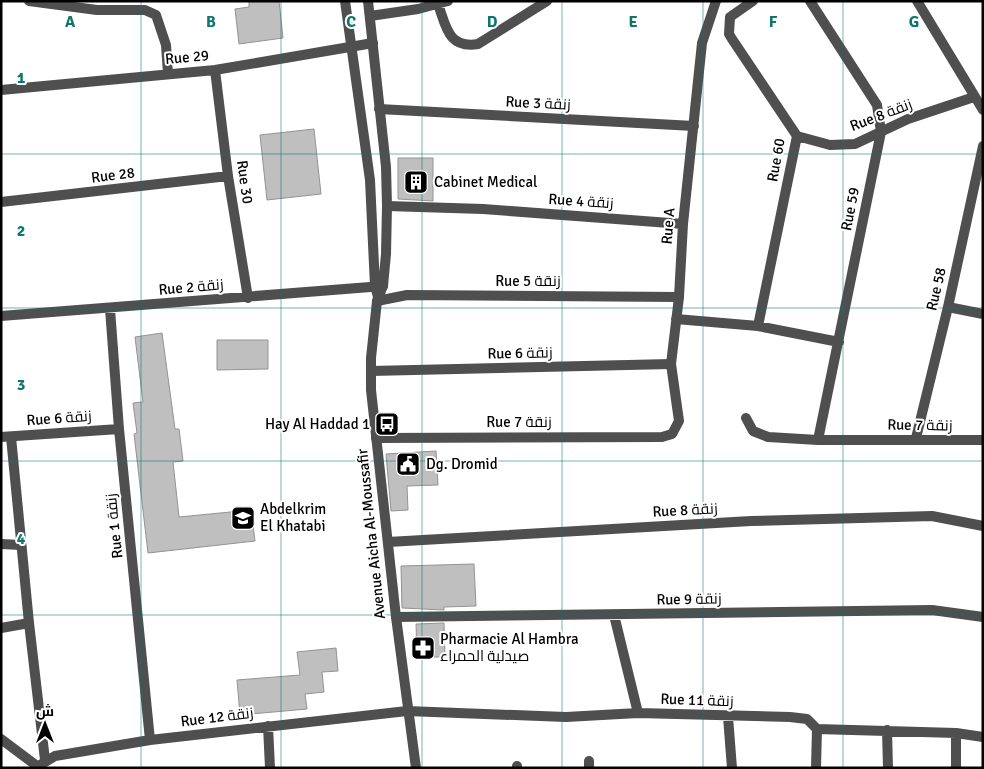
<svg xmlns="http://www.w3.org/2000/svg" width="984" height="769" font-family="Signika,Cairo,sans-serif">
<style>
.building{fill:#bfbfbf;stroke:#939393}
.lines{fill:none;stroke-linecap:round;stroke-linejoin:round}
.pedestrian{stroke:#4f4f4f;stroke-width:10}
.minor{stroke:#4f4f4f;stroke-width:10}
.tertiary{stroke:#4f4f4f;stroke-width:10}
.grid{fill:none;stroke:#0f766e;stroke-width:1;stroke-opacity:0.55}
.labels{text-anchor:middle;stroke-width:4;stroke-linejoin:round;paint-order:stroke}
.street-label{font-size:15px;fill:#000;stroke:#fff}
.poi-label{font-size:15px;fill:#000;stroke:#fff;text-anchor:start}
.grid-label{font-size:16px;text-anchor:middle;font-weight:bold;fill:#0f766e;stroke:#fff;stroke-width:4;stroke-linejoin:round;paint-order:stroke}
</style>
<rect width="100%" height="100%" fill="#fff"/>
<path class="building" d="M249,1H279L283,38L239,44L235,9L249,7Z
M314,129L321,194L267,200L260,135Z
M398,158H433V201L398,199Z
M162,333L175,429H179L183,461L173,462L179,517L251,510L255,541L148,553L134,434L137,433L133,403L143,402L135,337Z
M217,340H268V369L217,370Z
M436,451L438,485L407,486L408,510L391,511L386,454Z
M474,564L476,606L444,607V610L402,608L401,566Z
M444,623L445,657H417L416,624Z
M336,648L338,671L322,672L324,692L305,694L307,709L240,715L237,680L300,675L297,652Z"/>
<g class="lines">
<path class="pedestrian" d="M377,301L407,295L679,297
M371,371L671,364
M11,437L29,623
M388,542L751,521L932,516L983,526"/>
<path class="minor" d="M29,1L97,10H145L156,15L166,45L168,74
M810,1L877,105L881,132L818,440
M917,1L983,110
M438,4C446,26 448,49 478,44L547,1
M370,16L418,9L448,1
M730,17L729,34L732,39L797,136L758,326
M730,17L753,1
M215,70L228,176L248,298
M1,90L215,70L373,43
M379,109L694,126
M797,136L830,145L855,144L908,119L974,97
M1,202L228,176
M387,206L483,209L683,224
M948,307L983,314
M110,309L119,429L150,740
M1,316L383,286
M676,319L758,326L839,342
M746,418L753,431L768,437L818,440H983
M1,437L119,429
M376,438L662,437L672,434L679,421L671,364L679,297L683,224L702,43L716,1
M916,438L948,307L983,146
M1,544L21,545
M614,615L638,713
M396,617L932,610L983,617
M1,628L29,623L45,760
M728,717L732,768
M268,726L270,768
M887,730L888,768
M956,733V768
M1,739L37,766
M589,761V768
M517,766V768
M35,768L55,756L150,740L407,711L566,717L638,713L790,717L807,719L817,729L956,733L983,737
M816,768L817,729"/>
<path class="tertiary" d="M345,1L370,180L375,286L378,297
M368,1L386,167L387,206L386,254L383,286L377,301L371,358V390L396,617L416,768"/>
</g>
<path class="grid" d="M141,1V768M281,1V768M422,1V768M562,1V768M703,1V768M843,1V768M1,154H983M1,308H983M1,461H983M1,615H983"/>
<defs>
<g id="building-square" transform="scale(1.25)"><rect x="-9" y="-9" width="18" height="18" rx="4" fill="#000" stroke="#fff"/><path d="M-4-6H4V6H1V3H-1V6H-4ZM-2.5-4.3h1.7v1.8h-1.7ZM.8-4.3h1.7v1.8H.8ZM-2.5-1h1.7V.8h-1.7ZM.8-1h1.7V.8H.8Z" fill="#fff"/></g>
<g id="bus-square" transform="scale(1.25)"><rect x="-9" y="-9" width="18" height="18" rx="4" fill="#000" stroke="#fff"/><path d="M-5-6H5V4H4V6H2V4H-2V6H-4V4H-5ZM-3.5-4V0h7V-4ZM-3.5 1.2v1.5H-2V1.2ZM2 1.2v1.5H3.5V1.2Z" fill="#fff"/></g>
<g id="civic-square" transform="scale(1.25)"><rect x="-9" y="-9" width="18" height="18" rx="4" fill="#000" stroke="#fff"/><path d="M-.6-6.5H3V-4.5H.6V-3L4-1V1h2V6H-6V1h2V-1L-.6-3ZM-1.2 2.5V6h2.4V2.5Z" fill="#fff"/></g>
<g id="school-square" transform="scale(1.25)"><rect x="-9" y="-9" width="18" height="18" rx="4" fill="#000" stroke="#fff"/><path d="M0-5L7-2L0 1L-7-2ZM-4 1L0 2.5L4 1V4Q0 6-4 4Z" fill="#fff"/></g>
<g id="pharmacy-square" transform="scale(1.25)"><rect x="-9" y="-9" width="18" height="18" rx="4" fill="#000" stroke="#fff"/><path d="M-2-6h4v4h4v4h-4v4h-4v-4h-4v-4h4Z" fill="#fff"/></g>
</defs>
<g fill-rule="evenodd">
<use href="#building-square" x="416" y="182"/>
<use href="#bus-square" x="387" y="424"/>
<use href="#civic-square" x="408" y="464"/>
<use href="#school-square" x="243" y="518"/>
<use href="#pharmacy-square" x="423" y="648"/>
</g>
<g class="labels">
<g class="street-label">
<text transform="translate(187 57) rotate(-5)" y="5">Rue 29</text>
<text transform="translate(538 103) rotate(3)" y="5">Rue 3 زنقة</text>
<text transform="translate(881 115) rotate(-21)" y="5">Rue 8 زنقة</text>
<text transform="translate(776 160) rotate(-80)" y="5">Rue 60</text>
<text transform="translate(113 175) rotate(-7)" y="5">Rue 28</text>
<text transform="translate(245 182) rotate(82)" y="5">Rue 30</text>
<text transform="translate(581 201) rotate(4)" y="5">Rue 4 زنقة</text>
<text transform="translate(850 209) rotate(-79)" y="5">Rue 59</text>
<text transform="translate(668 226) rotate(-85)" y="5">Rue A</text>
<text x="528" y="286">Rue 5 زنقة</text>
<text transform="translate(191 287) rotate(-5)" y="5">Rue 2 زنقة</text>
<text transform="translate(936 289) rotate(-77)" y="5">Rue 58</text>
<text transform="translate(520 353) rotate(-1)" y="5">Rue 6 زنقة</text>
<text transform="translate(59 418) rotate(-4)" y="5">Rue 6 زنقة</text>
<text x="519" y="427">Rue 7 زنقة</text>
<text transform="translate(920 425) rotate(1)" y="5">Rue 7 زنقة</text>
<text transform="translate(685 510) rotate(-3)" y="5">Rue 8 زنقة</text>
<text transform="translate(114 526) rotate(-96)" y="5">Rue 1 زنقة</text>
<text transform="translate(371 534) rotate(-96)" y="5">Avenue Aicha Al-Moussafir</text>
<text transform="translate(689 599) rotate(-1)" y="5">Rue 9 زنقة</text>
<text transform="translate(697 700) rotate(2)" y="5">Rue 11 زنقة</text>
<text transform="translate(217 717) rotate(-7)" y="5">Rue 12 زنقة</text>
</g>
<g class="poi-label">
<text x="434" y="187">Cabinet Medical</text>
<text x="370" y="429" text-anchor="end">Hay Al Haddad 1</text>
<text x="426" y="469">Dg. Dromid</text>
<text x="260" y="514">Abdelkrim<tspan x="260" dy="17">El Khatabi</tspan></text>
<text x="440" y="644">Pharmacie Al Hambra<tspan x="440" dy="17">صيدلية الحمراء</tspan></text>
</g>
</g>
<g class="grid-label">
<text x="70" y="27">A</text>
<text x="211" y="27">B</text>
<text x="351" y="27">C</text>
<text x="492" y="27">D</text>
<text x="633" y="27">E</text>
<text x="773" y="27">F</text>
<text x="914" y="27">G</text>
<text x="21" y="83">1</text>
<text x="21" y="236">2</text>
<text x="21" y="390">3</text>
<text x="21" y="544">4</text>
</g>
<rect width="984" height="769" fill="none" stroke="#000000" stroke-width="5"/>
<g transform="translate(45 724)" stroke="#ffffff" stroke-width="4" paint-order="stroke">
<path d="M0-4L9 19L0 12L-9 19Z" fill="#000000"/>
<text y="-8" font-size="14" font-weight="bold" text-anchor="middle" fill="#000000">ش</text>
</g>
</svg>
